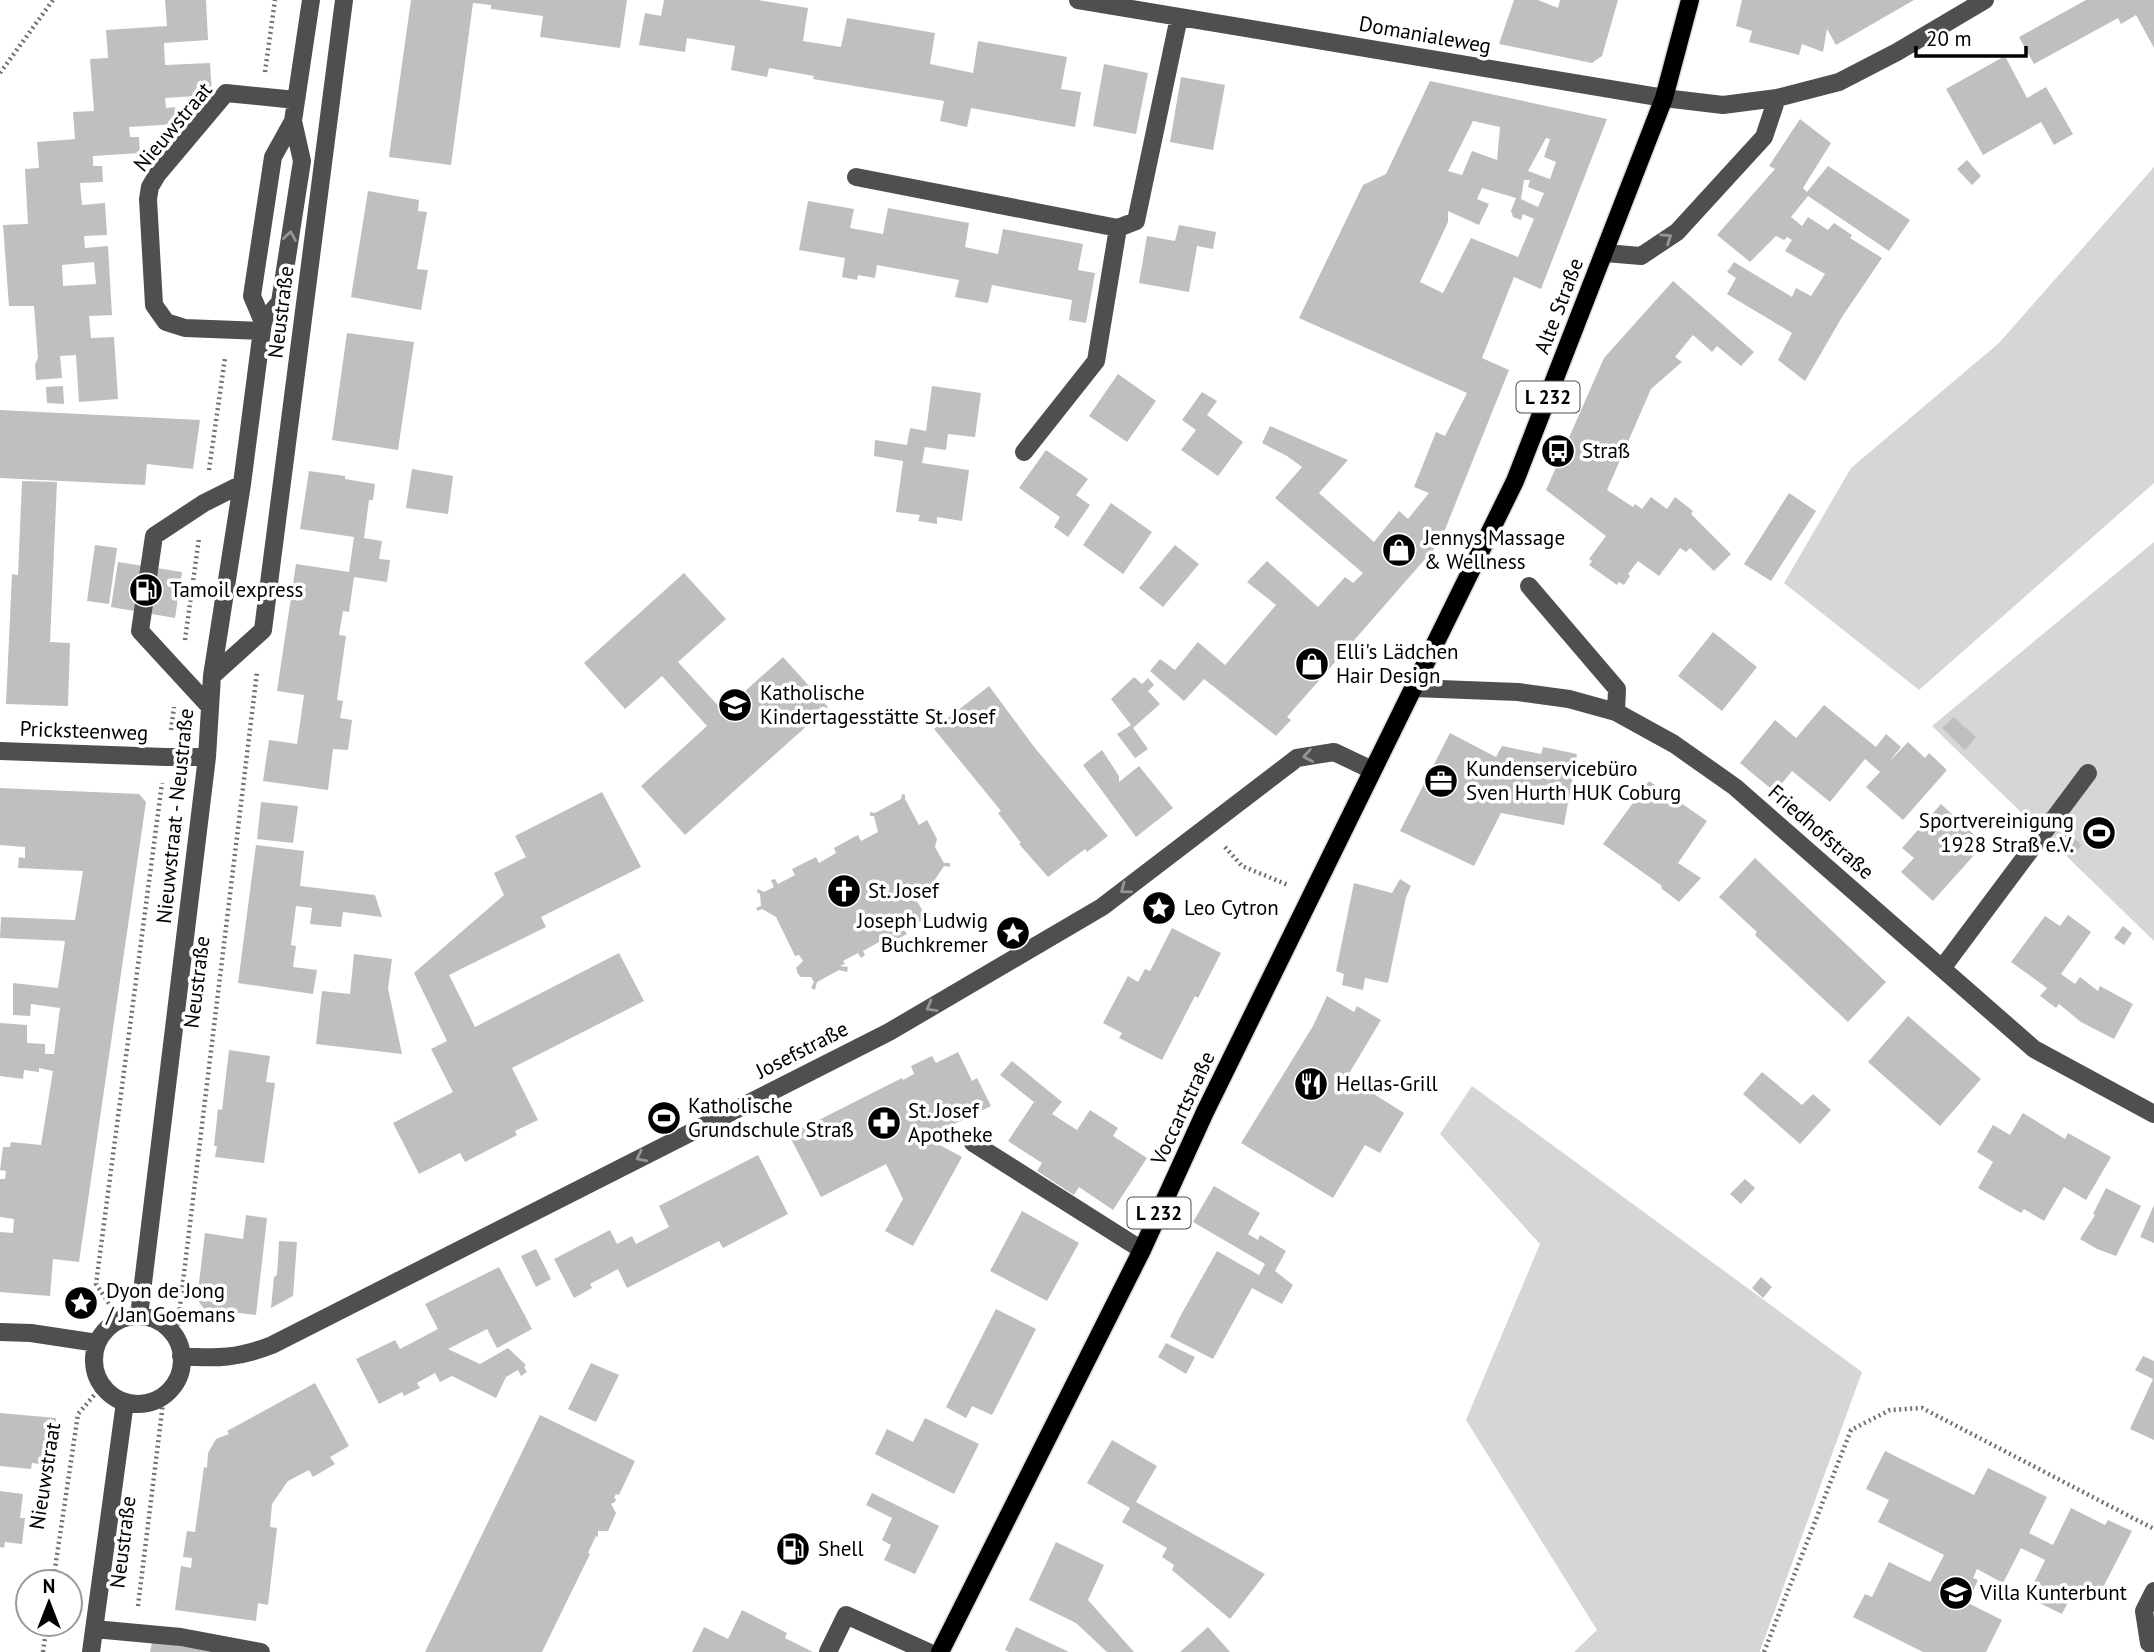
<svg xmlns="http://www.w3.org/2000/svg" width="2154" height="1652" font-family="'PT Sans',sans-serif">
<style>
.green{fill:#d6d6d6}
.building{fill:#bfbfbf;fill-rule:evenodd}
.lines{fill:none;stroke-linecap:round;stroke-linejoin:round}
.major-casing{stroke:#dbdbdb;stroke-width:21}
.path{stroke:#717171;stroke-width:4.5;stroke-dasharray:2 3.5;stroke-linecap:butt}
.minor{stroke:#4f4f4f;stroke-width:18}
.major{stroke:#000;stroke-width:18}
.oneway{stroke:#959595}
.labels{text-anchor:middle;stroke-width:7;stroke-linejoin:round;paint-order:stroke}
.shield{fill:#fff;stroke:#4c4c4c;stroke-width:2}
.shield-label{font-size:19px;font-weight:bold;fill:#000}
.street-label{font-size:21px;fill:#000;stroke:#fff}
.poi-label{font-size:21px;fill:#000;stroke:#fff;text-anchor:start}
</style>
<rect width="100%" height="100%" fill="#fff"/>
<path class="green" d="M2154,167V483L1919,690L1784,583L1851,468L1999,343Z
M2154,542V941L1932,726Z
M1472,1086L1862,1372L1760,1651L1761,1652H1574L1597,1630L1466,1420L1540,1244L1440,1134Z"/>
<path class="building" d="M165,0H206L208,40L164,43L165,65L210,63L212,95L165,98L166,108L175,107L176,124L129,127L130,137H139L140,153L93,156V166H102L103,182L80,183L82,205L105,203L107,235L84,236L85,248L108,246L112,315L89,316L91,338L114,337L118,399L79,402L76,355L60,356L62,378L36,380L35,364L38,358L34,306H9L3,225L28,224L25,169L39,168L37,142L75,139L73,112L94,111L90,59L108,58L106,30L167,26ZM94,262L96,284L63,286L62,265Z
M411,0H627L620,48L540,37L543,16L491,9V5L473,3L451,165L389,157Z
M664,0H758L808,8L803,41L841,47L847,18L935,33L930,64L973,73L978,41L1067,57L1061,89L1081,92L1075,127L971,108L967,127L940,121L944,101L813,79L814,76L769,68L767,77L731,70L735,46L687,38L685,52L639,45L645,13L661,16Z
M1514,0H1538L1558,8L1560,0H1618L1602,56L1592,63L1499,44Z
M1742,0H1914L1836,45L1827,29L1823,52L1802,44L1799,55L1749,42L1752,31L1736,26Z
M2086,0H2154V48L2136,15L2121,24L2118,18L2034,64L2019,37Z
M2005,56L2027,98L2046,87L2073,134L2054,145L2041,122L1983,155L1946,89Z
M1104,64L1148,73L1136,134L1093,126Z
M1181,77L1225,85L1213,150L1170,142Z
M1430,81L1607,119L1541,289L1514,277L1482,358L1509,370L1440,542L1287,717L1291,720L1276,736L1204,679L1184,701L1150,671L1160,659L1175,670L1198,642L1225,665L1276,605L1247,582L1267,561L1318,607L1345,577L1353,583L1363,573L1275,498L1302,467L1287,456L1262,443L1270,426L1348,460L1319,493L1374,542L1399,511L1408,519L1429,493L1414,487L1436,432L1445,436L1467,393L1299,318L1363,185L1386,174ZM1473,121L1500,127L1497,160L1472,151L1462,175L1448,171ZM1546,138L1550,139L1544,157L1556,162L1550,179L1528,171ZM1524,180H1530L1528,187L1544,193L1538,207L1521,199ZM1482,188L1516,198L1511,211L1513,217L1521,220L1523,214L1534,219L1518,257L1471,238L1443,293L1420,282L1448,222V211L1479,225L1489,204L1477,199Z
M1800,119L1831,143L1803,188L1807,192L1828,166L1910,220L1889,251L1808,196L1791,217L1802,226L1808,217L1828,230L1834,223L1852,235L1850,238L1882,258L1842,317L1805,381L1778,360L1792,333L1727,294L1736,278L1727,272L1734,262L1792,297L1796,288L1811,296L1825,274L1785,251L1792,240L1787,237L1784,240L1776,236L1750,262L1717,235L1775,169L1769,166Z
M1967,160L1981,176L1972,185L1957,169Z
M368,191L419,200L418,211L427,212L417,269L428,270L421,310L351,297Z
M808,201L854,209L850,228L883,234L888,208L969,223L965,247L998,254L1003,229L1083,244L1078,270L1095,273L1086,323L1069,320L1072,300L992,285L988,303L955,297L959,280L877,265L875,278L858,275L857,280L842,277L845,258L799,250Z
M1179,225L1216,232L1213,249L1197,246L1189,292L1139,283L1147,236L1175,241Z
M1673,281L1754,352L1741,366L1717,346L1712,352L1693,335L1675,357L1682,362L1651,389L1607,490L1633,507L1635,504L1642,509L1651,497L1667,509L1675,497L1693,511L1691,514L1731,554L1714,571L1690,548L1686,552L1680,548L1659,576L1638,561L1628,574L1630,576L1624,585L1619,582L1617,585L1589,565L1592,561L1589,559L1606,536L1546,490L1604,358Z
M347,333L414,342L398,450L332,440Z
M1118,374L1156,401L1127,442L1089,416Z
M63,386L64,404L47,403L46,387Z
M932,386L981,393L975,437L948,434L946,450L925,447L922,463L969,470L962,521L937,517V524L918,521L920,515L896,512L903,461L874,456L875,440L907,445L910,428L926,431Z
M1202,392L1217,401L1207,415L1243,442L1218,476L1181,450L1196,430L1182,420Z
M0,410L200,420L193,469L147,464L145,485L0,478Z
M1046,450L1088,479L1076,495L1090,505L1068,537L1054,527L1060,517L1019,488Z
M412,469L453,476L448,514L406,508Z
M309,471L345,476V479L375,484L373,500H369L364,538L382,541L379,559L390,560L387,582L354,577L349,612L343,611L339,635L346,636L337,700L343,701L340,718L352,720L348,750L333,749L328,790L263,781L269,740L297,744L304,695L277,691L296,564L349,572L354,537L300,529Z
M22,481L57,482L50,642L70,643L68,706L6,704L12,574L18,575Z
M1789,493L1816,511L1771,581L1744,564Z
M1111,503L1152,532L1123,574L1083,545Z
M95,545L117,548L109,604L87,601Z
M1175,545L1199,564L1163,607L1139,588Z
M118,562L182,572L175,618L111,607Z
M684,573L726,619L678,662L723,711L783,657L828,707L685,835L641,786L707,726L662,676L625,709L584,663Z
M1713,632L1757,667L1722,711L1678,676Z
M1134,677L1142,684L1148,678L1154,685L1148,691L1160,704L1133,728L1148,749L1135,758L1117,734L1131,725L1111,699Z
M989,686L1035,748L1108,836L1087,852L1085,849L1048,877L1019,844L1021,843L998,813L1001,811L934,729Z
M1824,705L1876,747L1886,734L1901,747L1888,763L1908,742L1925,758L1929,753L1947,770L1903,820L1866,787L1880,772L1865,759L1830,802L1792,771L1775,792L1740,763L1775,720L1796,738Z
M1954,717L1976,737L1965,750L1942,728Z
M1450,733L1496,757L1502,746L1541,754L1543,747L1577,754L1564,825L1501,813L1474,866L1400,831Z
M1102,750L1119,776V782L1139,766L1173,808L1136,837L1083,765Z
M1649,781L1707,821L1678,863L1701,878L1679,902L1661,888L1662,886L1603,844Z
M0,788L139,794L146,802L79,1262L53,1259L50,1296L0,1292V1232L13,1233L14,1219L0,1217V1179H5L6,1171L0,1170L3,1147H10L11,1142L41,1145L53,1071L39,1068V1072L24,1070L23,1079L0,1076V1023L27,1025V1043L45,1044V1054H54L60,1008L31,1004L30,1016L13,1015V983L58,988L65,941L0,938L1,917L75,920L83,871L18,868L19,857L25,858V847L0,845Z
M602,792L641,867L541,917L546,927L449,975L475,1027L619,953L644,1001L512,1068L538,1120L515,1131L517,1135L465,1162L460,1153L419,1174L393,1123L453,1092L431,1049L447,1041L414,973L504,895L494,873L526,857L515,836Z
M902,794L905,795V799L919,825L927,820L937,839L935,847L944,863H950V867L944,866L932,884L936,890L931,893L929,888L914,896L924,913L929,911L930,914L925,917L929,924L923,926L921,921L904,930L907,934L882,947L879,942L863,951L865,955L861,958L858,953L843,961L845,964L840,966L848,967L847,972L839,970L817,982L815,990L811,988L814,982L811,977H801L798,974L796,968L803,961L799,955L795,956L776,917L762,909L758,911L756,908L761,906L760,894L757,892L758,889L764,892L774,887L771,880L775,879L778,884L795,875L792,869L816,857L819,863L836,853L834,848L854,837L858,835L861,841L878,832L874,816H870V812L875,813L901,799Z
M261,802L298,806L293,843L257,839Z
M1941,804L1984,844L1933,901L1901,872L1914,858L1902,848Z
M2066,831L2082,845L2072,855L2057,840Z
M256,845L304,851L300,886L375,895L382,917L343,912L341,927L310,924L312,908L296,906L291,945L296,946L293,967L317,970L313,994L238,983Z
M1755,858L1886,982L1848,1022L1755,935L1757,932L1719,897Z
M1400,879L1411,886L1406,897L1388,983L1365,978L1363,990L1342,985L1344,974L1336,971L1354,883L1392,893Z
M2068,915L2091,932L2061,974L2075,984L2080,977L2098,991L2100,986L2133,1004L2114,1039L2081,1022L2059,1004L2056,1008L2040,996L2047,988L2011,962L2045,916L2060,926Z
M2123,926L2132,933L2124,945L2114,938Z
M1172,928L1221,953L1198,998L1195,996L1162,1060L1119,1038L1122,1033L1103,1023L1128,976L1138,982L1145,969L1150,971Z
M354,954L392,959L388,988L402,1054L316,1044L322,991L350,994Z
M1327,996L1354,1012L1357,1006L1381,1020L1347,1077L1404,1113L1380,1153L1365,1145L1333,1198L1241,1143L1313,1026Z
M1908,1016L1981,1079L1940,1126L1868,1062Z
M229,1050L270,1056L266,1082L275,1083L264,1163L215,1157L217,1146H214L218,1109L222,1110Z
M958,1052L972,1081L977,1078L991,1106L930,1136L934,1142L962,1157L913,1246L885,1231L903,1199L886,1164L821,1197L789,1135L902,1078L903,1080L914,1074L911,1066L932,1056L936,1063Z
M1012,1061L1062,1102L1052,1114L1077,1130L1090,1110L1118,1128L1113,1136L1147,1158L1113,1210L1079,1187L1074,1195L1037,1171L1042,1163L1008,1141L1034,1102L1000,1075Z
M1762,1072L1802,1105L1813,1094L1831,1110L1800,1144L1743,1094Z
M2023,1113L2065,1139L2068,1133L2111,1157L2086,1200L2064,1187L2044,1221L2024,1209L2021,1213L1978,1188L1993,1162L1977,1152L1993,1125L2010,1135Z
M758,1155L788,1214L723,1248L719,1241L627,1288L618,1269L590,1284L592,1288L574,1298L554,1259L610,1230L617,1244L632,1236L636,1244L669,1227L659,1206Z
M1745,1179L1755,1188L1741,1204L1730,1194Z
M1214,1186L1260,1213L1248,1234L1258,1240L1260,1235L1286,1251L1275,1271L1293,1285L1282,1304L1252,1288L1213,1359L1170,1337L1182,1313L1217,1251L1259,1275L1265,1264L1193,1222Z
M2106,1188L2141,1206L2116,1256L2097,1249L2080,1239L2095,1215L2093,1214Z
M2154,1205V1243L2140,1237Z
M1022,1211L1079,1243L1047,1301L990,1271Z
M246,1215L267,1218L256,1315L204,1309L197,1299L205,1233L243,1239Z
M279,1241L297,1242L293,1296L271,1308L274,1277L277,1275Z
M536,1249L551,1279L536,1287L521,1256Z
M499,1267L532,1329L497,1348L487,1329L448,1349L480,1364L508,1348L526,1365L524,1367L527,1372L521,1376L518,1370L506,1377L496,1398L452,1376L440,1382L435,1373L417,1383L420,1388L404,1396L402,1392L379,1404L356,1359L395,1340L400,1349L438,1329L425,1304Z
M1761,1277L1772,1287L1763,1298L1752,1288Z
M996,1309L1036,1329L992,1415L972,1406L966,1418L946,1407Z
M1166,1343L1195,1357L1186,1374L1158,1357Z
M2143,1356L2154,1361V1440L2130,1429L2153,1379L2135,1370Z
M591,1363L619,1375L596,1422L568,1409Z
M315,1383L349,1446L330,1457L335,1464L313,1477L309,1470L288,1481L272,1504L270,1527L277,1528L268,1605L258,1603L256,1621L175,1610L181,1566L191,1568L192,1558L183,1557L187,1531L195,1532L204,1467L207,1468L208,1453L216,1439L229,1434L227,1431Z
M0,1413L56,1418L50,1465L32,1463L31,1469L0,1466Z
M540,1415L635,1461L619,1495L616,1494L614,1498L616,1499L615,1502L611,1504L616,1513L608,1531H598V1537L596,1536L588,1553L590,1554L542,1652H425Z
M925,1418L979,1444L954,1494L875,1454L887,1429L913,1442Z
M1112,1440L1157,1466L1136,1502L1265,1574L1230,1619L1172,1570L1174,1565L1162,1557L1167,1548L1122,1522L1130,1508L1087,1483Z
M1885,1451L1974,1495L1988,1468L2047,1497L2029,1533L2053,1545L2071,1508L2105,1525L2108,1520L2132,1531L2095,1603L2073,1592L2062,1614L2027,1597L2045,1560L2021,1548L2003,1583L1977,1569L1973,1578L1978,1580L1971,1595L1966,1592L1962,1600L2002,1620L1986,1652H1923L1853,1617L1865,1594L1872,1597L1889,1562L1930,1582L1944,1555L1878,1522L1889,1500L1866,1489Z
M0,1491L23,1494L20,1518H25L22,1544L5,1542L4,1548L0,1547Z
M872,1493L939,1526L915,1574L884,1560L891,1545L882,1540L892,1518L866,1505Z
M1056,1542L1104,1565L1088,1600L1134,1652H1107L1076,1623L1029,1600Z
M742,1610L787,1633L785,1638L813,1652H692L704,1627L728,1639Z
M1016,1627L1069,1652H1009L1005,1650Z
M1208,1627L1230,1652H1180Z
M152,1642L213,1650V1652H150Z"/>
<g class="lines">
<g class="major-casing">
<path id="major" d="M940,1652L1142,1250L1205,1112L1515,481L1664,98L1690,0"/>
</g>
<path class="path" d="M265,72L275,0
M0,73L53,0
M209,470L225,358
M185,640L199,538
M171,730L174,707
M1225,847L1242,866L1288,885
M112,1308L96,1284L162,783
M177,1331L257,672
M53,1582L78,1414L97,1392
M138,1606L164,1395
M43,1652L47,1624
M1764,1652L1851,1430L1890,1410L1922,1408L2154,1529"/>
<path class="minor" d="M1078,0L1664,98L1723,105L1777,98L1839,82L1897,52L1985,0
M856,177L1118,228
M1605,253L1641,256L1677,232L1764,137L1777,98
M263,322L252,296L273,157L293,121L311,0
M263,322L280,302L302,161L293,121
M262,331L185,328L166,322L154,305L148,199L150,187L157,175L226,93L296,100
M1024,452L1096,361L1118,228L1136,221L1179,17
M1529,586L1617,689L1616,712
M212,676L263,630L344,0
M1414,688L1518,692L1569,699L1616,712L1674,744L1735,787L2034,1049L2154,1114
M210,707L140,631L154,536L204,503L242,484
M0,751L166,757H207
M1943,967L2088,773
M973,1143L1142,1250
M139,1316L207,757L212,676L242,484L263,322
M94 1360a44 44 0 1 1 88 0a44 44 0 1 1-88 0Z
M0,1332L31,1333L97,1343
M181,1356C217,1359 239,1358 272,1345L889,1032L1102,907L1297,758L1334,752L1372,770
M2154,1591L2144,1611L2149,1643L2154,1647
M94,1629L181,1637L261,1652
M91,1652L125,1402
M828,1652L846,1615L928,1652"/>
<use href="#major" class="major"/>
</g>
<defs><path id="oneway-chevron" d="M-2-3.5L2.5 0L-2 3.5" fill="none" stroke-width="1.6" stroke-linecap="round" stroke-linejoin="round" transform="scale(1.75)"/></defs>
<g class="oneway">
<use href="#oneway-chevron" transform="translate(290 236) rotate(-81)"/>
<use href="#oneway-chevron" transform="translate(1667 238) rotate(-34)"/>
<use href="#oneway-chevron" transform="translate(1308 756) rotate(170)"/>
<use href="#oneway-chevron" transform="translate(1125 889) rotate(143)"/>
<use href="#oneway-chevron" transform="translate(931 1007) rotate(150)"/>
<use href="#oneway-chevron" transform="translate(641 1157) rotate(153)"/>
</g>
<defs>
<g id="bus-disc" transform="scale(1.75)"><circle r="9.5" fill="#000" stroke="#fff"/><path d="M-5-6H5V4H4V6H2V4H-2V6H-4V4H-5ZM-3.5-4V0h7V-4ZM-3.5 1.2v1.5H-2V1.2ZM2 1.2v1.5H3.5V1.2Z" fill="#fff"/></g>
<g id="shop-disc" transform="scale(1.75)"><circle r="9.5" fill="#000" stroke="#fff"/><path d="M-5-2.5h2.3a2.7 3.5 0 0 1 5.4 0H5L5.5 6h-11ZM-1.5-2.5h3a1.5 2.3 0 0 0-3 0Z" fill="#fff"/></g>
<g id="fuel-disc" transform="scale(1.75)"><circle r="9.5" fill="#000" stroke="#fff"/><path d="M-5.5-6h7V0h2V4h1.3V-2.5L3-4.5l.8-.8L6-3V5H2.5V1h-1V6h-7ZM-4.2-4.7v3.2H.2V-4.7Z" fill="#fff"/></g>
<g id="school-disc" transform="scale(1.75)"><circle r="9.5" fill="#000" stroke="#fff"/><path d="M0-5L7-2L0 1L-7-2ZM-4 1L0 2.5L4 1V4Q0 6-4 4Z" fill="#fff"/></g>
<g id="office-disc" transform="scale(1.75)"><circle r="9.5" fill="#000" stroke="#fff"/><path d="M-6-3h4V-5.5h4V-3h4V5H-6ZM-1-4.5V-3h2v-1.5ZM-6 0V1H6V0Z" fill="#fff"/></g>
<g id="stadium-disc" transform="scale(1.75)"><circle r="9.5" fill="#000" stroke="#fff"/><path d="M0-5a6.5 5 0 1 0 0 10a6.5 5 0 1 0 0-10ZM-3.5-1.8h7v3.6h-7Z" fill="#fff"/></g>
<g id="church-disc" transform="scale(1.75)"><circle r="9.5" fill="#000" stroke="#fff"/><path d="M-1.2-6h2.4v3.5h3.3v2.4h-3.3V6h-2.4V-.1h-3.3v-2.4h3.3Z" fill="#fff"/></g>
<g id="sight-disc" transform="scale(1.75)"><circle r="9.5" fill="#000" stroke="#fff"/><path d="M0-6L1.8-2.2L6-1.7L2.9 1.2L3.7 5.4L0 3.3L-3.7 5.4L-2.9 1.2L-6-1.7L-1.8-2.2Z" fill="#fff"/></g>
<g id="restaurant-disc" transform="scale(1.75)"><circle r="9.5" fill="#000" stroke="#fff"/><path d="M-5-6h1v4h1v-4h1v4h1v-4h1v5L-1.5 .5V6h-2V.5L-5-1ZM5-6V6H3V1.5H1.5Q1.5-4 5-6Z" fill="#fff"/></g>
<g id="pharmacy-disc" transform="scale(1.75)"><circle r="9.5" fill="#000" stroke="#fff"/><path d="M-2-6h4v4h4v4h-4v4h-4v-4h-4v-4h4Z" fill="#fff"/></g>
</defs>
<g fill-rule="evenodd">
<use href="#bus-disc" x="1558" y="451"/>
<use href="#shop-disc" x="1399" y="550"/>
<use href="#fuel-disc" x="146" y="590"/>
<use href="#shop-disc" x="1312" y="664"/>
<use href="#school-disc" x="735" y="705"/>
<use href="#office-disc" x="1441" y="781"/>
<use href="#stadium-disc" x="2099" y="833"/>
<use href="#church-disc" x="844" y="891"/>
<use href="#sight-disc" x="1159" y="908"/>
<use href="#sight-disc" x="1013" y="933"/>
<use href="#restaurant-disc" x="1311" y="1084"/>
<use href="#stadium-disc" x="664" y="1118"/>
<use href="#pharmacy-disc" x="884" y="1123"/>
<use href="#sight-disc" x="81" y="1303"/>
<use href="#fuel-disc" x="793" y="1549"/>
<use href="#school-disc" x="1956" y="1593"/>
</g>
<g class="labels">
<g class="shield">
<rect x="1516.5" y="381.5" width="63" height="31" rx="5"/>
<rect x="1127.5" y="1197.5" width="63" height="31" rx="5"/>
</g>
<g class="shield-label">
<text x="1548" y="404">L 232</text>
<text x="1159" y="1220">L 232</text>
</g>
<g class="street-label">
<text transform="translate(1425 35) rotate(10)" y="7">Domanialeweg</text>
<text transform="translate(173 127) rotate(-50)" y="7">Nieuwstraat</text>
<text transform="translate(1559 306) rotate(-69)" y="7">Alte Straße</text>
<text transform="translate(281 312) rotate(-83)" y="7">Neustraße</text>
<text transform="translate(84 731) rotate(2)" y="7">Pricksteenweg</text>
<text transform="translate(175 816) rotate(-84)" y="7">Nieuwstraat - Neustraße</text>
<text transform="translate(1821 832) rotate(41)" y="7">Friedhofstraße</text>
<text transform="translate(197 982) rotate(-83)" y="7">Neustraße</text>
<text transform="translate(802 1050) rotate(-27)" y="7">Josefstraße</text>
<text transform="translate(1183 1108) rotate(-65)" y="7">Voccartstraße</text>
<text transform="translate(45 1476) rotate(-81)" y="7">Nieuwstraat</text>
<text transform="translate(123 1542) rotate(-83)" y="7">Neustraße</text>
</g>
<g class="poi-label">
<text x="1582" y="458">Straß</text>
<text x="1424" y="545">Jennys Massage<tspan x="1424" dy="24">&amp; Wellness</tspan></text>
<text x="170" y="597">Tamoil express</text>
<text x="1336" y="659">Elli's Lädchen<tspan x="1336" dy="24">Hair Design</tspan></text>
<text x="760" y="700">Katholische<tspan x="760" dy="24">Kindertagesstätte St. Josef</tspan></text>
<text x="1466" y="776">Kundenservicebüro<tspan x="1466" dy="24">Sven Hurth HUK Coburg</tspan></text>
<text x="2074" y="828" text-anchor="end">Sportvereinigung<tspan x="2074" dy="24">1928 Straß e.V.</tspan></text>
<text x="868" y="898">St. Josef</text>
<text x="1184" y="915">Leo Cytron</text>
<text x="988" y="928" text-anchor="end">Joseph Ludwig<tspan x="988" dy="24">Buchkremer</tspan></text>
<text x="1336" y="1091">Hellas-Grill</text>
<text x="688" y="1113">Katholische<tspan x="688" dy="24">Grundschule Straß</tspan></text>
<text x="908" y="1118">St. Josef<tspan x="908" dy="24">Apotheke</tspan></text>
<text x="106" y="1298">Dyon de Jong<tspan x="106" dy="24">/ Jan Goemans</tspan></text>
<text x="818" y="1556">Shell</text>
<text x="1980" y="1600">Villa Kunterbunt</text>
</g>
</g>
<g transform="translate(49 1603)"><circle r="33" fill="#ffffff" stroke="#999999" stroke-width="2"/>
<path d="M0-5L12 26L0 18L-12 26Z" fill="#000000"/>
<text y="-10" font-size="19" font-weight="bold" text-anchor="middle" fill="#000000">N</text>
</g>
<path d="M1916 46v10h110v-10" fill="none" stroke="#000000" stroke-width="3.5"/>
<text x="1926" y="46" font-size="21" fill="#000000" stroke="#ffffff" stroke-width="5" paint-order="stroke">20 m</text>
</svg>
